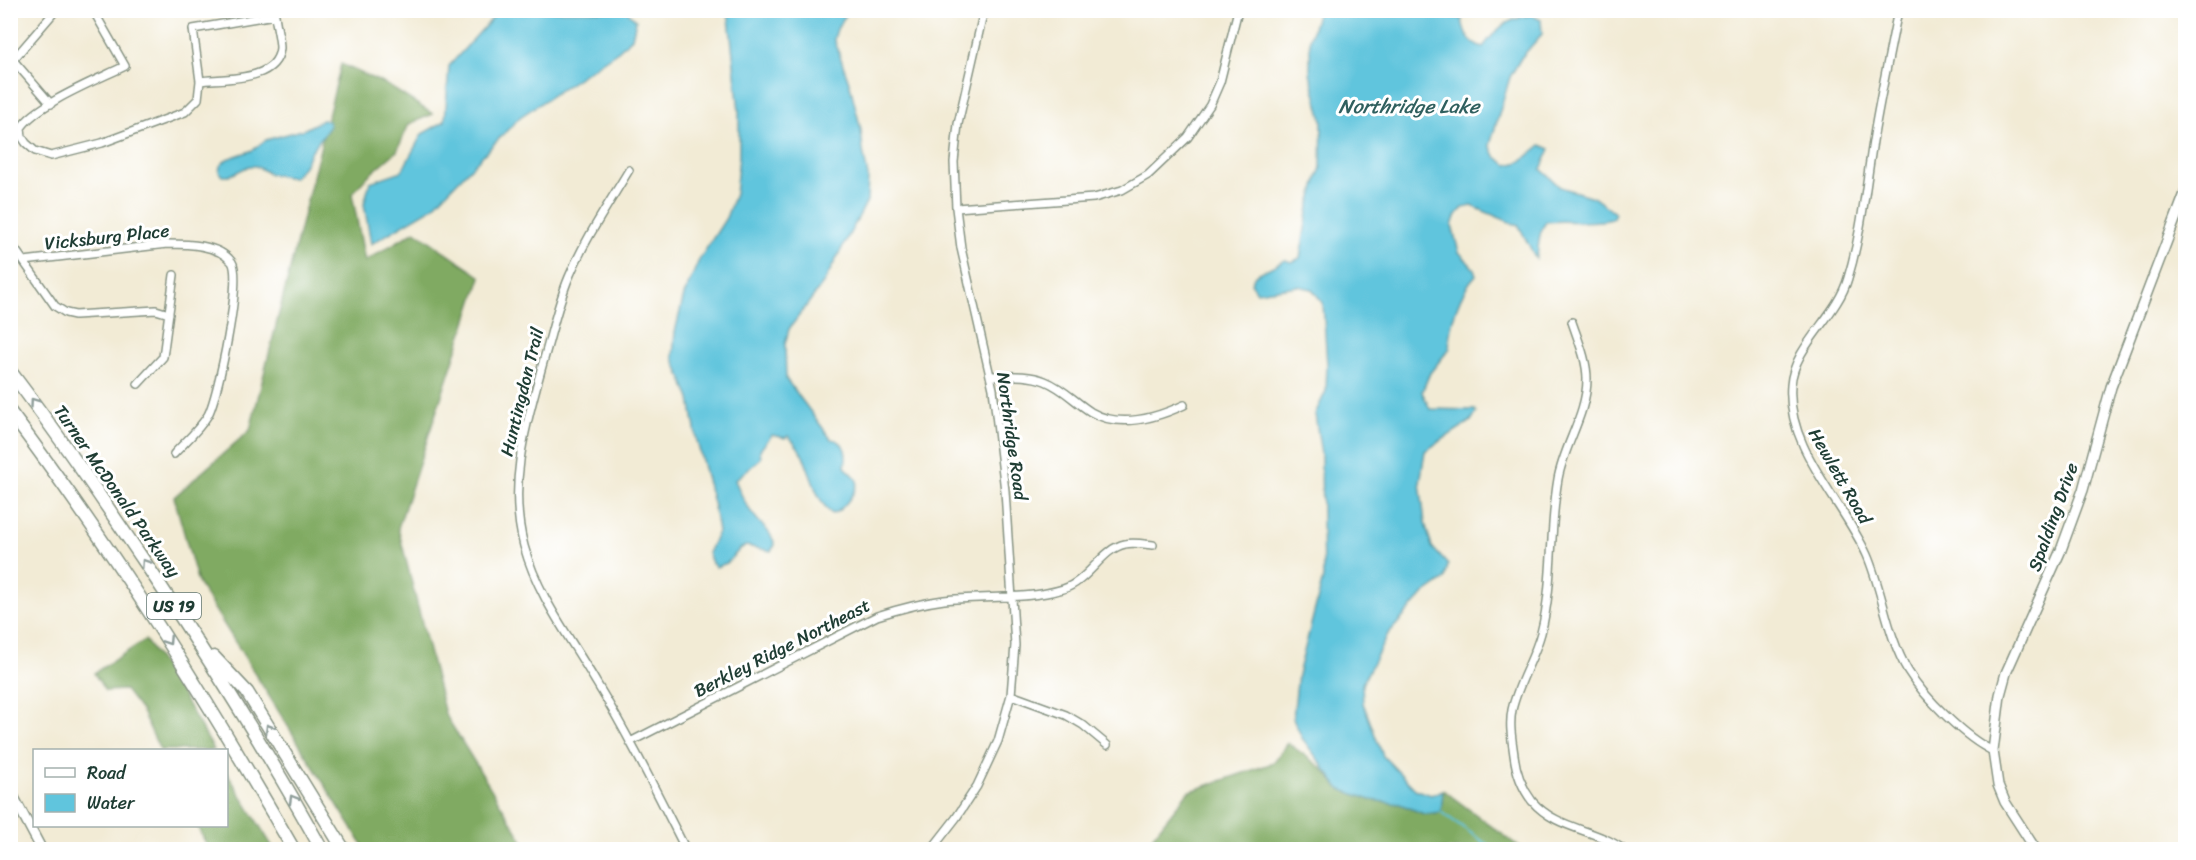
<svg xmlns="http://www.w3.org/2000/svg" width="2196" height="860" font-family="Sriracha,sans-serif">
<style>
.forest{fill:#80aa62;stroke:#50744b;stroke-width:1.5}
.water{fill:#60c5dd;stroke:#408188;stroke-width:1.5}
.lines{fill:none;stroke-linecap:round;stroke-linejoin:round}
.stream{stroke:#60c5dd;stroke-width:2}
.street-casing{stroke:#889484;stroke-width:10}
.secondary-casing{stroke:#889484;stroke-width:12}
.highway-casing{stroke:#889484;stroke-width:15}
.street{stroke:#fff;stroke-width:7}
.secondary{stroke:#fff;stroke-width:9}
.highway{stroke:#fff;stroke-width:12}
.oneway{stroke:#8f9e9a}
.labels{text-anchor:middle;stroke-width:6;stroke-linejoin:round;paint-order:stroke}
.shield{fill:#fff;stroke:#627771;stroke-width:1.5}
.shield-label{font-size:16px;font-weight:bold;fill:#1f3d34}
.street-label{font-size:18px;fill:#1f3d34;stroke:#fff}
.water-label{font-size:20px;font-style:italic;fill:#2f5f5e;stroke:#fff}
</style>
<rect width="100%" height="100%" fill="#fff"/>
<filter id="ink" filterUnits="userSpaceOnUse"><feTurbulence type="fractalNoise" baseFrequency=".0167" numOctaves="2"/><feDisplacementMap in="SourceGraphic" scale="12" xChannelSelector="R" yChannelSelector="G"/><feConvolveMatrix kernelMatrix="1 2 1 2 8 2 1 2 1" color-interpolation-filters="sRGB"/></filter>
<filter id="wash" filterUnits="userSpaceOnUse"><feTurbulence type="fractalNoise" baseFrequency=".008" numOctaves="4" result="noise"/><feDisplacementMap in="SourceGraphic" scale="24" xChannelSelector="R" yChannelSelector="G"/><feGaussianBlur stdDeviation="1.35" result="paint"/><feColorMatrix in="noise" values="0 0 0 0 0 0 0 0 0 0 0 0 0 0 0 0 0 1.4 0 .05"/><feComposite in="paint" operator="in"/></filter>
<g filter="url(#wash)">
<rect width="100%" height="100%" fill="#f2ebd5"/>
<path class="forest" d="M341,64L387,85L433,114L409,124L397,151L367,177L352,194L365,261L415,231L481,277L398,528L445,714L528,849H365L198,583L174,497L250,430Z
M145,640L172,677L214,750H160L142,712L125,690L105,691L94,673Z
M1288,743L1322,768L1340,789L1371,800L1400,804L1424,814L1441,812L1443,790L1522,849L1142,850L1188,792L1273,763Z
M227,773L274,849H209L197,826H226Z"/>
<path class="water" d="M499,11H627L636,20L632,38L618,51L520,117L432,208L371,244L364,204L370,182L402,171L422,134L445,121L449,66Z
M726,11H848L837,29L834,39L850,85L861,130L863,151L868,176L867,201L824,282L789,329L785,344L786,379L831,439C847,441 847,455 845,467C849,471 858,477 857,483C856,493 841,512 832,514C809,494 812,456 788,436L785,438L772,435L760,450L761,458L735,480C740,493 746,507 756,518C763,527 772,533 775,545L771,551L746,546L741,548L727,563L716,567L712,563L708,553L718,532L714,507L697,441L690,399L673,357L675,332L684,295L699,260L726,218L735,194L739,156V111L729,18Z
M1318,11H1424L1462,19C1464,33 1469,43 1483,47C1498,27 1506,20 1531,15L1541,20L1542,34L1521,58L1510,77L1490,145L1495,156L1507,165L1520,162L1541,145L1550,149L1541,169L1560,187L1593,197L1615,213L1612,219C1590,225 1568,219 1546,222C1537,234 1540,245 1536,259L1519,226L1472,206L1463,208L1455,217L1452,226L1459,252L1474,269L1476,275C1461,290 1447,327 1450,348L1430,373L1422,392L1430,409L1475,410L1476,413L1471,421L1425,451L1420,483L1425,523L1432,547L1448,565L1445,579L1424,594L1388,634L1362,684L1363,703L1383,756L1415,789L1431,795L1443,790L1441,812L1424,814L1400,804L1371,800L1340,789L1302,738L1293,718L1298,675L1323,578L1321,454L1315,414L1326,391L1327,365L1323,303L1312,289L1298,286L1257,292L1251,283L1255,275L1285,260L1292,262L1300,258L1309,207L1321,167L1322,120L1310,73V38Z
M322,120L328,121L330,126L310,153L304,166L293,178L270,174L256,166H249L229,176H222L219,172L220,166L227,159L253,150L266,140L305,129Z"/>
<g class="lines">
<path class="stream" d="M1441,812L1495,850"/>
</g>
</g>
<g filter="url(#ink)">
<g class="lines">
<g class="street-casing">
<path id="street" d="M93,10L125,66C99,79 36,104 21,128L22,137L26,143L35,151L51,156L102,143L185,112L198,99L200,81L193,29L275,15C276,25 280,38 280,48C277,82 225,78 200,81
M1898,10C1890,52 1881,93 1874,135C1866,183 1862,232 1848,278C1837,317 1794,345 1791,385C1786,448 1842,500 1867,555C1883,592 1887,636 1908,671C1924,697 1965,738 1993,751
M10,53L13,60L56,10
M13,60L51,104
M629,170C608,205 585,239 569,277C558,303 552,332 544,359C527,421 507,482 524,546C538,597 570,637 596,682C629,736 657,793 686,850
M956,208L1094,198L1122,190L1148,175L1188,137L1210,105L1220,82L1238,10
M10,242L55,306L66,313L75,315L156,310L169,314
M24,261L167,244C188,244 218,244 232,262C243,278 218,397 208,415C199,430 185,442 174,454
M1572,322C1578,340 1587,360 1587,379C1587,414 1564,445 1558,479C1549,530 1554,583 1541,633C1534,659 1518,683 1512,710C1509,725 1512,740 1514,755C1516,771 1522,788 1532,801C1557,830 1595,828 1624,850
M990,376C1008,376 1028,374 1045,381C1063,388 1075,402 1091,412C1120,429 1156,418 1184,405
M138,384L163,357L174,275
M1011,695L1066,715L1083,725L1107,745
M630,742L877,616C899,609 921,603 944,600C982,596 1027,600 1063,589C1089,581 1101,549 1125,544C1133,542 1144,544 1153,545
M931,850L956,818L977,786L998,741L1011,695L1015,645L1005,491L993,389L961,248L956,208L954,162L958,124L984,10"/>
</g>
<g class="secondary-casing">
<path id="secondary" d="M10,790L42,850
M2036,850L2005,802L1998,785L1993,751L2000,695L2006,673L2061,550L2083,490L2111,387L2186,191"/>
</g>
<g class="highway-casing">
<path id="highway" d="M10,371C58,434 102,499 146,564C208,657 268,752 322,850
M10,412C115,551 207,699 294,850
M214,657L247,692L344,850"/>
</g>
<use href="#street" class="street"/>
<use href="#secondary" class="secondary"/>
<use href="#highway" class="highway"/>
</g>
<defs><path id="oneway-chevron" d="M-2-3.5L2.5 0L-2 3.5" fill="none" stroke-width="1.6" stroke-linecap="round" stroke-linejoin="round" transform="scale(1.5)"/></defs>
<g class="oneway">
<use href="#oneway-chevron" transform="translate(34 402) rotate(-126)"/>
<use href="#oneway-chevron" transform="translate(145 563) rotate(-124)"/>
<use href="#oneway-chevron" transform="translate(168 641) rotate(57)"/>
<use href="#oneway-chevron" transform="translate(269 728) rotate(-122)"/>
<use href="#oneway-chevron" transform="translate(293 799) rotate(-120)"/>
</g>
</g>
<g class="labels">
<rect class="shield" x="147" y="593" width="54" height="26" rx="4.5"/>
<g class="shield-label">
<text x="174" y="612">US 19</text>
</g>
<g class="street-label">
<text transform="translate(107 237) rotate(-6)" y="6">Vicksburg Place</text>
<text transform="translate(522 392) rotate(-76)" y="6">Huntingdon Trail</text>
<text transform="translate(1012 436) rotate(82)" y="6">Northridge Road</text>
<text transform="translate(1840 476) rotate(60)" y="6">Hewlett Road</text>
<text transform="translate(117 491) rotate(55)" y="6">Turner McDonald Parkway</text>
<text transform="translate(2053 517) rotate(-70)" y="6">Spalding Drive</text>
<text transform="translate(782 648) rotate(-27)" y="6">Berkley Ridge Northeast</text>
</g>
<g class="water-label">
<text x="1409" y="113">Northridge Lake</text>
</g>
</g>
<rect width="2196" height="860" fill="none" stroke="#fff" stroke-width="36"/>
<rect x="33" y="749" width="195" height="78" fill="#ffffff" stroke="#a5b1ae" stroke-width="1.5"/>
<rect x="45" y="768" width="30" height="9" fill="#ffffff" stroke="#a5b1ae" stroke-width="1.5"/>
<text x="87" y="779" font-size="18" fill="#1f3d34">Road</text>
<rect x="45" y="794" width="30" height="18" fill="#60c5dd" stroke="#a5b1ae" stroke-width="1.5"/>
<text x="87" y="809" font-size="18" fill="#1f3d34">Water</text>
</svg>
